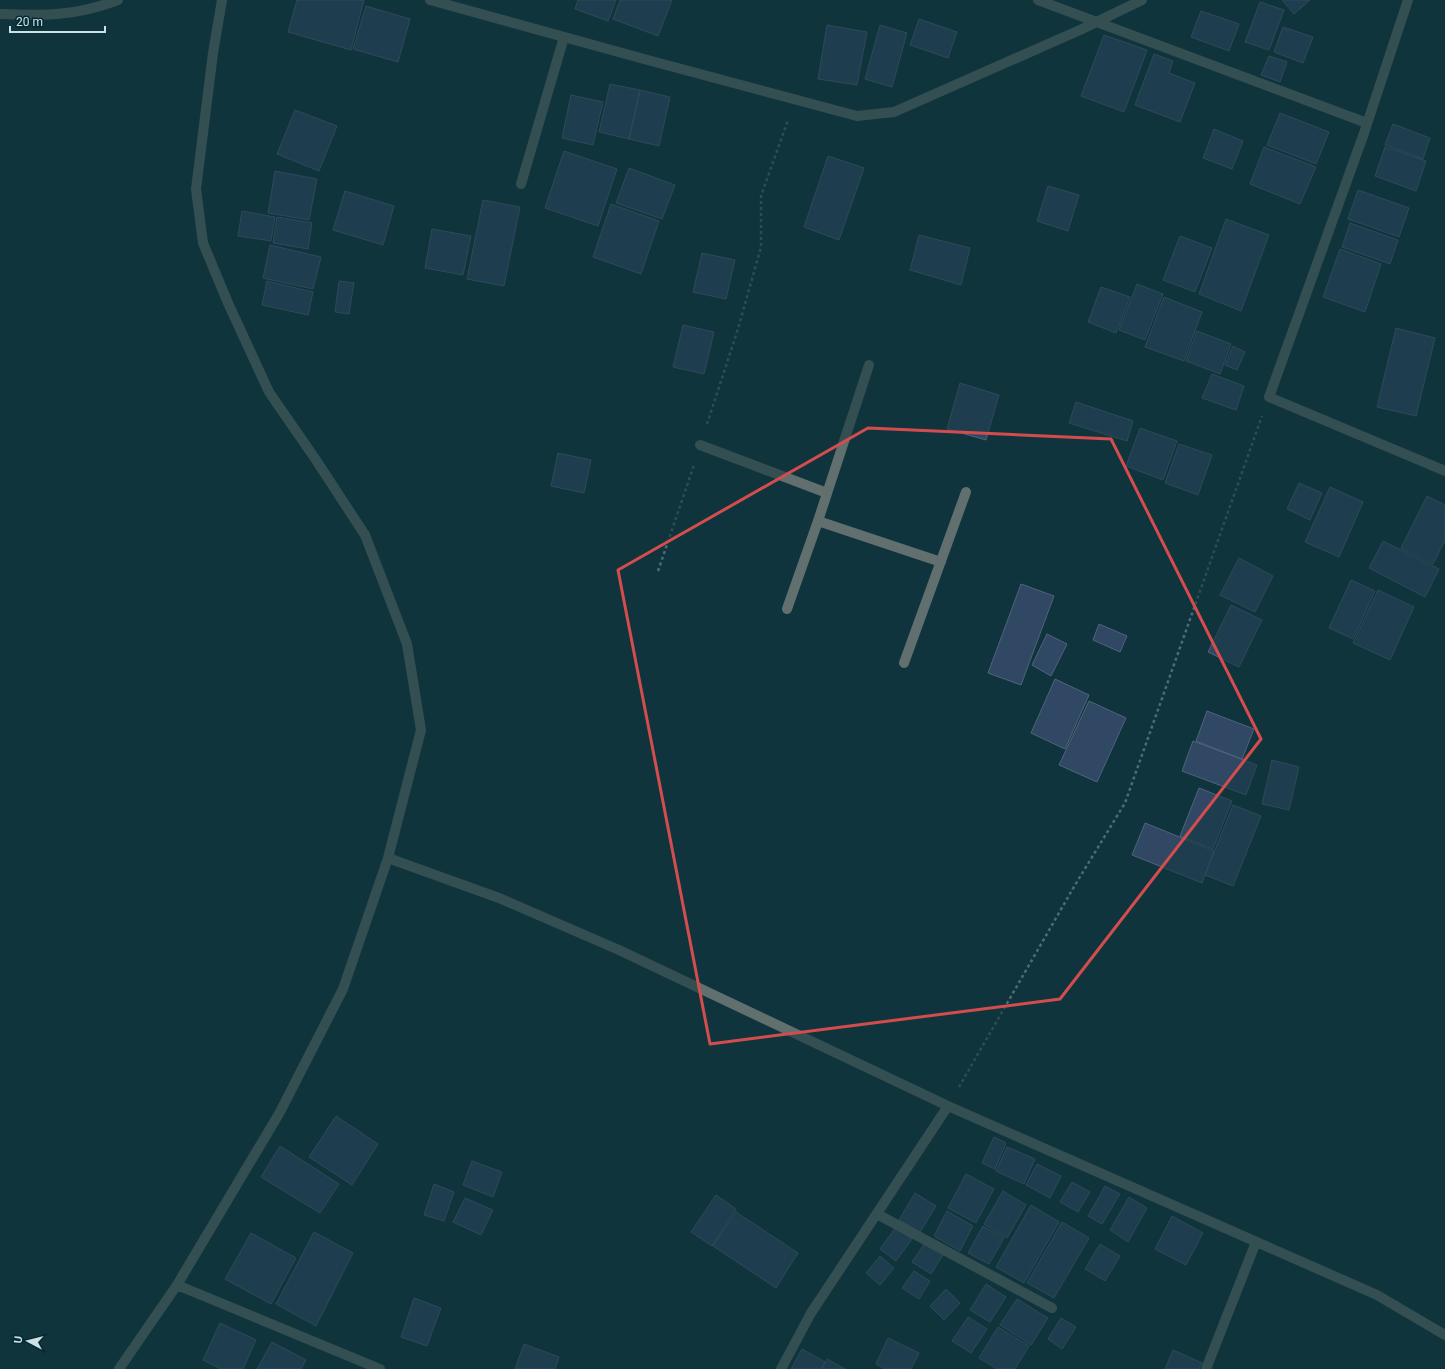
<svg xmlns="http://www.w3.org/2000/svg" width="1445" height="1369" font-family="Roboto,sans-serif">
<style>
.building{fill:#304864;stroke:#50637a}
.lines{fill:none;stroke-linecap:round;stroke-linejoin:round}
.path{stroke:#4d6c74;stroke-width:2.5;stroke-dasharray:3 3;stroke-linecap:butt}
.minor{stroke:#61706e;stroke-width:10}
.marked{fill:none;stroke:#d44d4e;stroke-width:3;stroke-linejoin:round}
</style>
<rect width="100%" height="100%" fill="#10343d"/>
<path class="building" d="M297,0H364L351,50L288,32Z
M578,0H616L608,21L575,9Z
M620,0H672L658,36L613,19Z
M1282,0H1310L1294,14Z
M1260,2L1284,10L1269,50L1245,42Z
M366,6L410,19L398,62L353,49Z
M1201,11L1239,24L1229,51L1191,37Z
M919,19L957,32L948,58L910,45Z
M827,25L867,32L857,85L818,79Z
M880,25L907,33L892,87L865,79Z
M1283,27L1313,37L1303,63L1274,52Z
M1104,35L1147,50L1124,112L1081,96Z
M1154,54L1173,61L1169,73L1195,83L1180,122L1135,105Z
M1269,56L1287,62L1280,82L1261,75Z
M610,84L640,90L629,139L599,132Z
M640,90L670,97L659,146L629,139Z
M571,95L603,102L593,145L562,138Z
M295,110L337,126L319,171L277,154Z
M1280,113L1329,132L1316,164L1267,145Z
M1393,124L1430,138L1423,159L1385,145Z
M1214,129L1243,141L1232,169L1203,158Z
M1264,147L1316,167L1300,204L1250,184Z
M1385,147L1426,161L1416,191L1375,176Z
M564,151L617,169L598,226L545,208Z
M828,156L864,168L839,240L804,227Z
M629,168L675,185L662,219L616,203Z
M275,171L317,179L309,220L268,213Z
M1048,186L1079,195L1068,231L1037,221Z
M1358,190L1409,208L1399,237L1348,219Z
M345,191L394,206L383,245L333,230Z
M483,200L520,207L504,286L467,279Z
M611,204L659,221L641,274L593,257Z
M242,211L275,217L271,241L238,236Z
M277,217L312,223L308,249L273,243Z
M1226,219L1269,235L1241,311L1199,294Z
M1350,223L1398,240L1390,264L1342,247Z
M432,229L471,236L463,275L425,268Z
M919,235L970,248L961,285L910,270Z
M1180,236L1212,248L1195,292L1163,280Z
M270,245L321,257L313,289L263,278Z
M1340,249L1381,264L1365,312L1323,297Z
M702,253L735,260L726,299L693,292Z
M267,281L313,292L308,315L262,305Z
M339,281L354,283L349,314L335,312Z
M1137,284L1163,294L1145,340L1119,330Z
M1101,287L1130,297L1116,333L1088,322Z
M1164,297L1202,312L1184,361L1145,347Z
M683,325L714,332L704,374L673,367Z
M1396,328L1435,338L1416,416L1377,407Z
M1197,331L1231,344L1220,374L1186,361Z
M1233,346L1245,352L1237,370L1225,365Z
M1212,374L1244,386L1236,410L1202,398Z
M960,383L999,395L986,440L947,429Z
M1076,402L1133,421L1127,441L1069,423Z
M1140,428L1177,441L1163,480L1126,466Z
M1179,444L1212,455L1198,495L1165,483Z
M558,453L591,460L584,493L551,486Z
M1299,483L1322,493L1310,520L1287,509Z
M1330,487L1363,502L1339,557L1305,542Z
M1427,496L1445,505V540L1433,564L1401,548Z
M1383,541L1439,569L1425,597L1369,568Z
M1239,558L1273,576L1255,612L1220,595Z
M1351,580L1375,591L1353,639L1329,628Z
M1021,584L1054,596L1021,685L988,673Z
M1378,590L1414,607L1390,660L1353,643Z
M1231,605L1262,620L1239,667L1208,652Z
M1099,624L1127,636L1120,652L1093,640Z
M1047,634L1067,644L1051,676L1032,665Z
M1055,679L1089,695L1065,749L1031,733Z
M1089,701L1126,718L1097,782L1059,765Z
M1207,711L1254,729L1242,759L1196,741Z
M1193,741L1257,765L1246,795L1182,771Z
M1272,760L1299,767L1289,810L1262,804Z
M1199,788L1232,801L1213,849L1180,836Z
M1233,805L1261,816L1233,886L1205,875Z
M1145,823L1214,851L1202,883L1132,855Z
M336,1116L378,1144L352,1185L309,1157Z
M994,1137L1006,1143L995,1169L982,1163Z
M280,1146L339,1184L320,1213L261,1177Z
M1007,1147L1035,1159L1024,1184L996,1171Z
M472,1161L502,1172L493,1197L463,1185Z
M1037,1164L1061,1176L1050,1198L1026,1185Z
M966,1174L994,1189L976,1223L948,1208Z
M1072,1182L1090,1192L1078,1212L1060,1202Z
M434,1184L454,1192L444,1221L424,1215Z
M1105,1186L1120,1194L1102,1224L1088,1216Z
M1003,1191L1026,1205L1007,1238L984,1224Z
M915,1193L936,1206L920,1232L899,1220Z
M716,1195L736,1209L712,1246L691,1232Z
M1129,1197L1147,1208L1128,1242L1110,1230Z
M465,1198L493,1210L481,1235L453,1222Z
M1031,1205L1059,1222L1024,1283L996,1267Z
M947,1211L973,1226L960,1251L934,1236Z
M736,1212L798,1253L776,1288L713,1246Z
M1172,1216L1203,1233L1186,1265L1155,1249Z
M1062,1222L1089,1238L1054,1298L1027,1283Z
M983,1226L1004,1238L989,1264L968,1253Z
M896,1227L912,1239L896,1261L880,1249Z
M314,1232L353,1253L316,1326L276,1304Z
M251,1233L296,1258L271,1304L225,1279Z
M926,1241L944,1253L931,1274L912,1262Z
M1100,1244L1120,1256L1105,1281L1085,1269Z
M880,1256L894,1268L880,1285L866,1273Z
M914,1271L930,1281L919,1299L902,1288Z
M986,1284L1006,1297L990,1322L970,1310Z
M946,1289L960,1303L944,1320L930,1306Z
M414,1298L441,1308L427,1346L401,1337Z
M1017,1299L1048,1318L1031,1345L1000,1325Z
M968,1317L987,1329L971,1353L952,1341Z
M1061,1318L1076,1327L1062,1349L1048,1339Z
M220,1323L256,1340L243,1369H221L203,1360Z
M998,1327L1029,1346L1015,1369H997L979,1358Z
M888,1338L919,1353L911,1369H885L876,1364Z
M272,1342L306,1360L301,1369H257Z
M524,1344L559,1357L555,1369H515Z
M802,1349L825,1362L821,1369H791Z
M1173,1350L1202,1363L1199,1369H1165Z
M827,1359L845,1369H822Z"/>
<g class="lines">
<path class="path" d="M707,424L738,329L761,247V196L788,120
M658,571L694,465
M959,1087L1075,885L1125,803L1262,416"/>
<path class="minor" d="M430,0L644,59L857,116L894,112L1080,30L1142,0
M1038,0L1367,123
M1408,0L1363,136L1269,397L1445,471
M0,14C43,16 76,16 118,0
M521,184L564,37
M700,445L827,493
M818,521L941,562
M787,609L818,521L869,365
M904,663L966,492
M388,858L499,898L619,950L948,1106L1377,1295L1445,1335
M877,1214L1052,1308
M177,1285L380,1369
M119,1369L177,1285L280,1112L343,989L388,858L421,730L407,644L365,535L316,460L269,392L228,303L203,243L196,189L213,53L222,0
M781,1369L811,1313L948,1106
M1206,1369L1256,1242"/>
</g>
<path d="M0 0H1445V1369H0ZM868,428L1111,439L1261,739L1060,999L710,1044L618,570Z" fill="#10343d" fill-opacity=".55" fill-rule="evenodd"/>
<path class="marked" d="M868,428L1111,439L1261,739L1060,999L710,1044L618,570Z"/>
<g transform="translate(28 1341) rotate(277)" stroke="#052a33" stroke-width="3" paint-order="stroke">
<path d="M0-3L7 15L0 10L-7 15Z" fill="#cde0e6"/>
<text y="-6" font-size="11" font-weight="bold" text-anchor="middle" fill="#cde0e6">U</text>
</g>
<path d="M10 26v6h95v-6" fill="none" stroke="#cde0e6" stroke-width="2"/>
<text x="16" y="26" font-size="12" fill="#cde0e6" stroke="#052a33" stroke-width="3" paint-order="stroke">20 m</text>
</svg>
